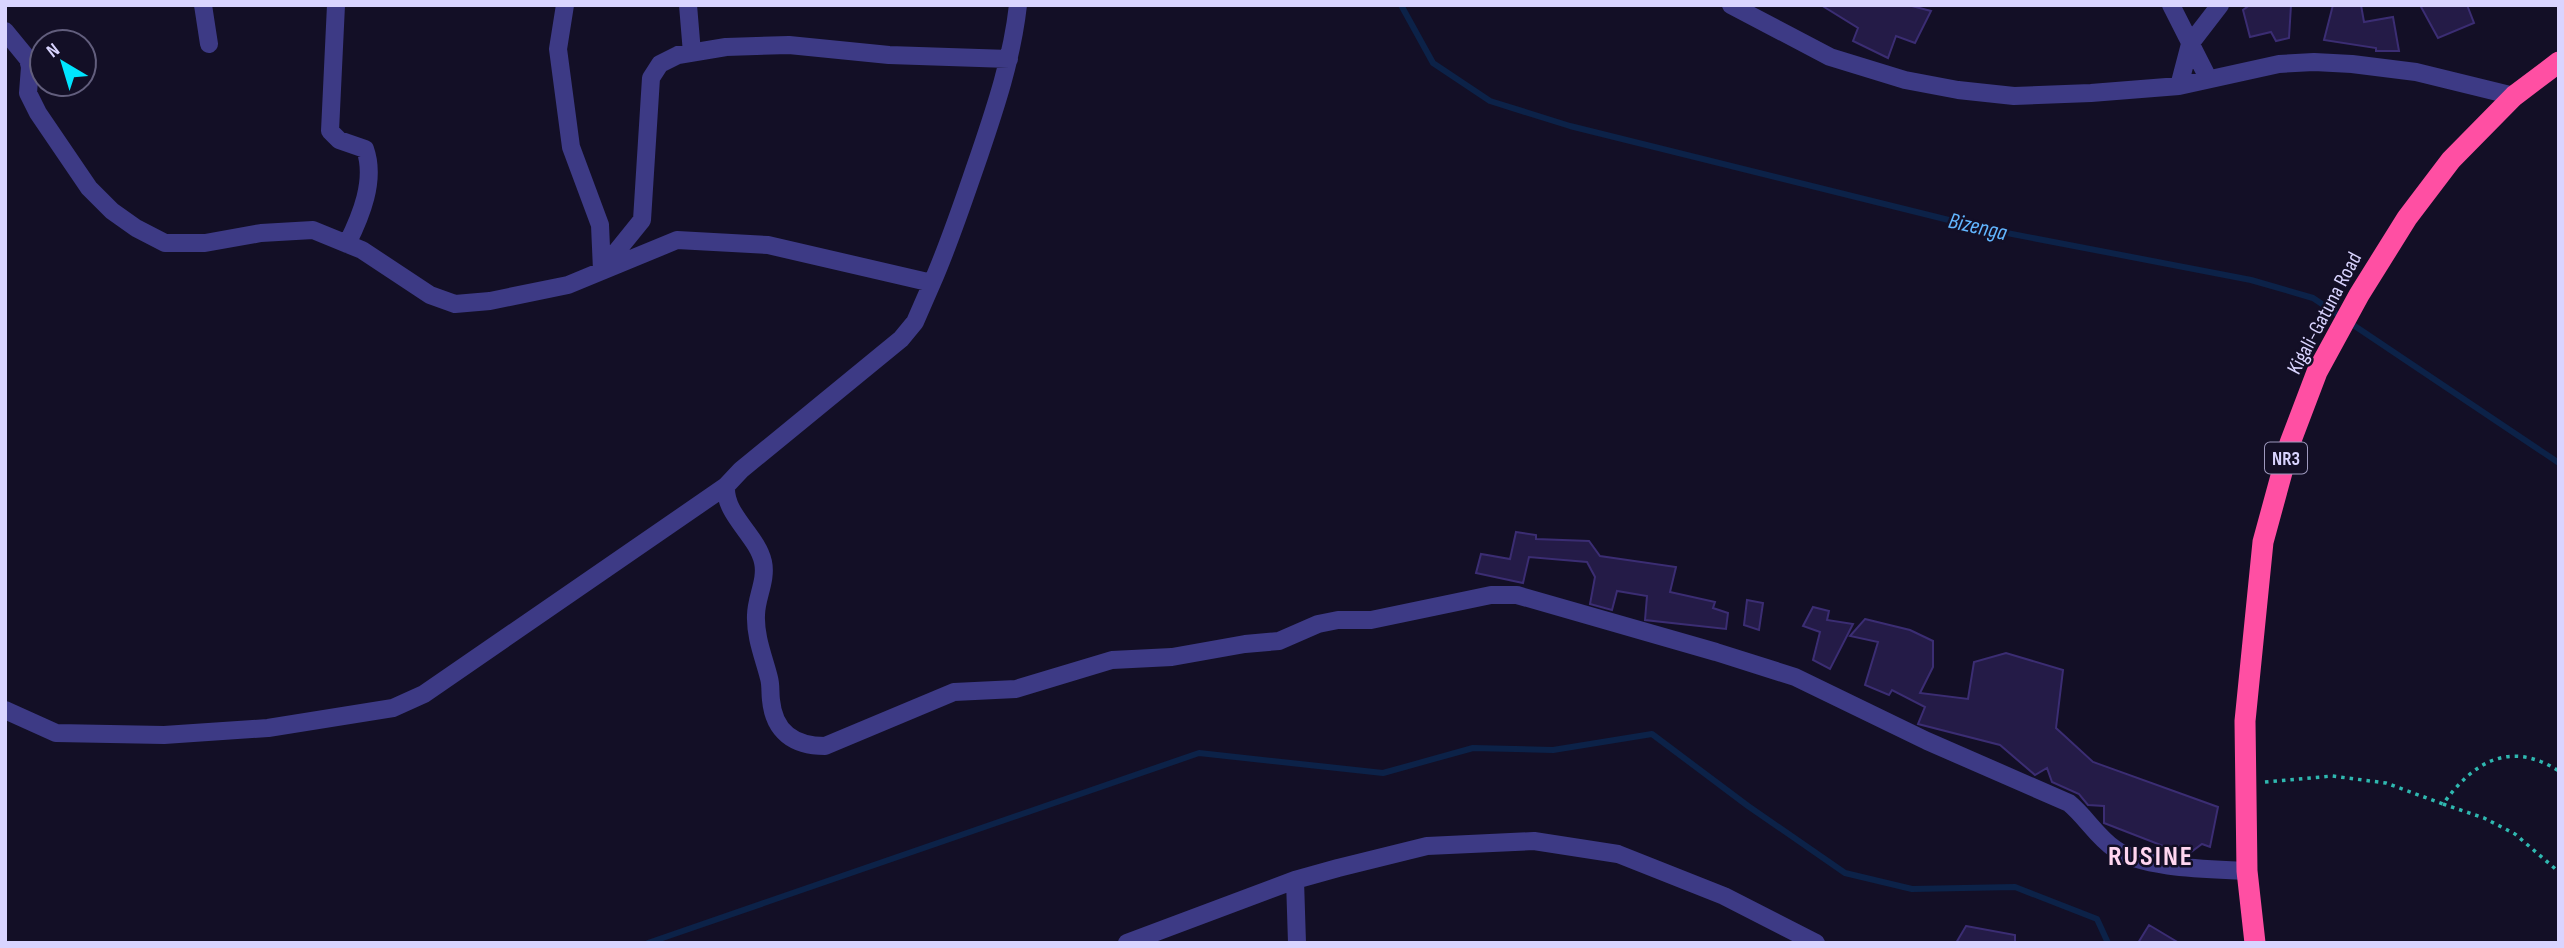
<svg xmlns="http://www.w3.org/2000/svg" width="2564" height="948" font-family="'Sofia Sans Condensed',sans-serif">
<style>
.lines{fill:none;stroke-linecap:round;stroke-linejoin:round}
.stream{stroke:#0c2248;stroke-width:6}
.building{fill:#241b47;stroke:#3b2d73;stroke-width:2}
.path{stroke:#2fb8b0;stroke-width:3.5;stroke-dasharray:3.5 5;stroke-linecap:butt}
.street{stroke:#3d3a85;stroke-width:18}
.highway{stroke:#ff4fa3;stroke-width:21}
.labels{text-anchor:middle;stroke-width:5;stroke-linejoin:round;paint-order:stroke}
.shield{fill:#130f26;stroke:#9e99be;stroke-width:2}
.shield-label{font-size:19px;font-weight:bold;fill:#d9d4ff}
.street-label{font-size:21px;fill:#d9d4ff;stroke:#130f26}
.water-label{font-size:23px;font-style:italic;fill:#62b6ff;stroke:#130f26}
.district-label{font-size:28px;font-weight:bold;letter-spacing:2px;fill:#ffd6f0;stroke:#130f26}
</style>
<rect width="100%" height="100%" fill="#130f26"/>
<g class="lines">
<path class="stream" d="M1401,5L1433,63L1490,101L1570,126L1981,228L2251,280L2313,298L2559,463
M648,943L1199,753L1383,773L1473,748L1553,750L1652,734L1748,806L1845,873L1912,889L2015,887L2097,919L2108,943"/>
</g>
<path class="building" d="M1821,5H1908L1931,11L1915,43L1896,36L1888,58L1853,41L1858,28Z
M2250,5H2291L2289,38L2276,41L2271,32L2250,37L2243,10Z
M2333,5H2361L2364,22L2393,17L2399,51H2376V48L2324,40Z
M2420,5H2467L2474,23L2438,38Z
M1516,532L1536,535V539L1589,541L1600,556L1676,567L1670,592L1715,602L1713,608L1728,613L1726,629L1645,620L1647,596L1617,591L1612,610L1590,604L1595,577L1587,562L1529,557L1523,583L1476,573L1481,554L1510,559Z
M1747,600L1763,603L1759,630L1744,625Z
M1813,607L1829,611L1827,620L1853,624L1830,669L1813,660L1820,632L1803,626Z
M1865,619L1910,630L1933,641V667L1920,693L1968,699L1974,662L2006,653L2063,670L2056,728L2093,762L2218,807L2210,847L2202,844L2191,852L2178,846L2176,851L2104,823V806L2088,805L2079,794L2052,782L2047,768L2035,775L2000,745L1918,724L1925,707L1892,690L1889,695L1865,685L1878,642L1850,636Z
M2149,925L2179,943H2138Z
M1966,926L2015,935V943H1956Z"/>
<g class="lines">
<path class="path" d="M2265,782L2332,776L2386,783L2443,804C2474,761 2510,740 2559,771
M2443,804L2484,818L2515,834L2559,872"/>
<path class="street" d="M203,5L209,44
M336,5L330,131L339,140L365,149C376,180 361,216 347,244
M565,5L558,49L571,147L600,225L602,270
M688,5L692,53
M1731,5L1830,57L1905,80L1958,90L2014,96L2091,93L2179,86L2279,64L2314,62L2352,64L2416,72L2514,96
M2171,5L2208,78
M5,31L28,59L30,67L28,93L38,113L89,188L112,211L136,228L165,243H205L261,233L313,230L362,250L430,295L455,304L490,301L568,285L677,240L768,245L932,283L915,322L901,339L741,470L726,486C724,515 757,535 763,562C767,580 756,598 756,615C755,637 764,658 769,678C771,685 770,692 771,700C774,732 794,746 825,746L954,692L1016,689L1112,660L1172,657L1245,644L1279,641L1318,624L1338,620H1371L1491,595H1517L1716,652L1795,677L1927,741L2069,803C2086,817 2097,837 2115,849C2143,869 2212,869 2247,871
M2179,86L2190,44L2220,5
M604,267L642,220L651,78L660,64L678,55L726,47L789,45L889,55L1009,59
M932,283C950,242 964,199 979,156C996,106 1012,58 1018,5
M5,710L56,733L164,735L268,728L393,708L424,694L726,486
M1295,880L1297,943
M1127,943L1295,880L1338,868L1427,846L1534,841L1618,854L1724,896L1816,943"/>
<path class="highway" d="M2255,943L2247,871L2245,721L2263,542L2290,443L2317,372L2359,295L2407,218L2451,160L2514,96L2559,62"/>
</g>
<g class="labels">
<rect class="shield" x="2265" y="442.5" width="42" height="31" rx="5"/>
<g class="shield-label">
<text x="2286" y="465">NR3</text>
</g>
<g class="street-label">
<text transform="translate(2324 313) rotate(-62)" y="7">Kigali-Gatuna Road</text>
</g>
<g class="water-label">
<text transform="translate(1978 226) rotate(13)" y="8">Bizenga</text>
</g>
<g class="district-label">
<text x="2151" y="865">RUSINE</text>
</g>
</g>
<rect width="2564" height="948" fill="none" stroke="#d9d4ff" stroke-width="14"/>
<g transform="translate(63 63) rotate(322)"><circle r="33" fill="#130f26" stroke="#625e7d" stroke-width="2"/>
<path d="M0-5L12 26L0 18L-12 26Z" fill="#00e5ff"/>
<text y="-10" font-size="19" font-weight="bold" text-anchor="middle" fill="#d9d4ff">N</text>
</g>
</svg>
